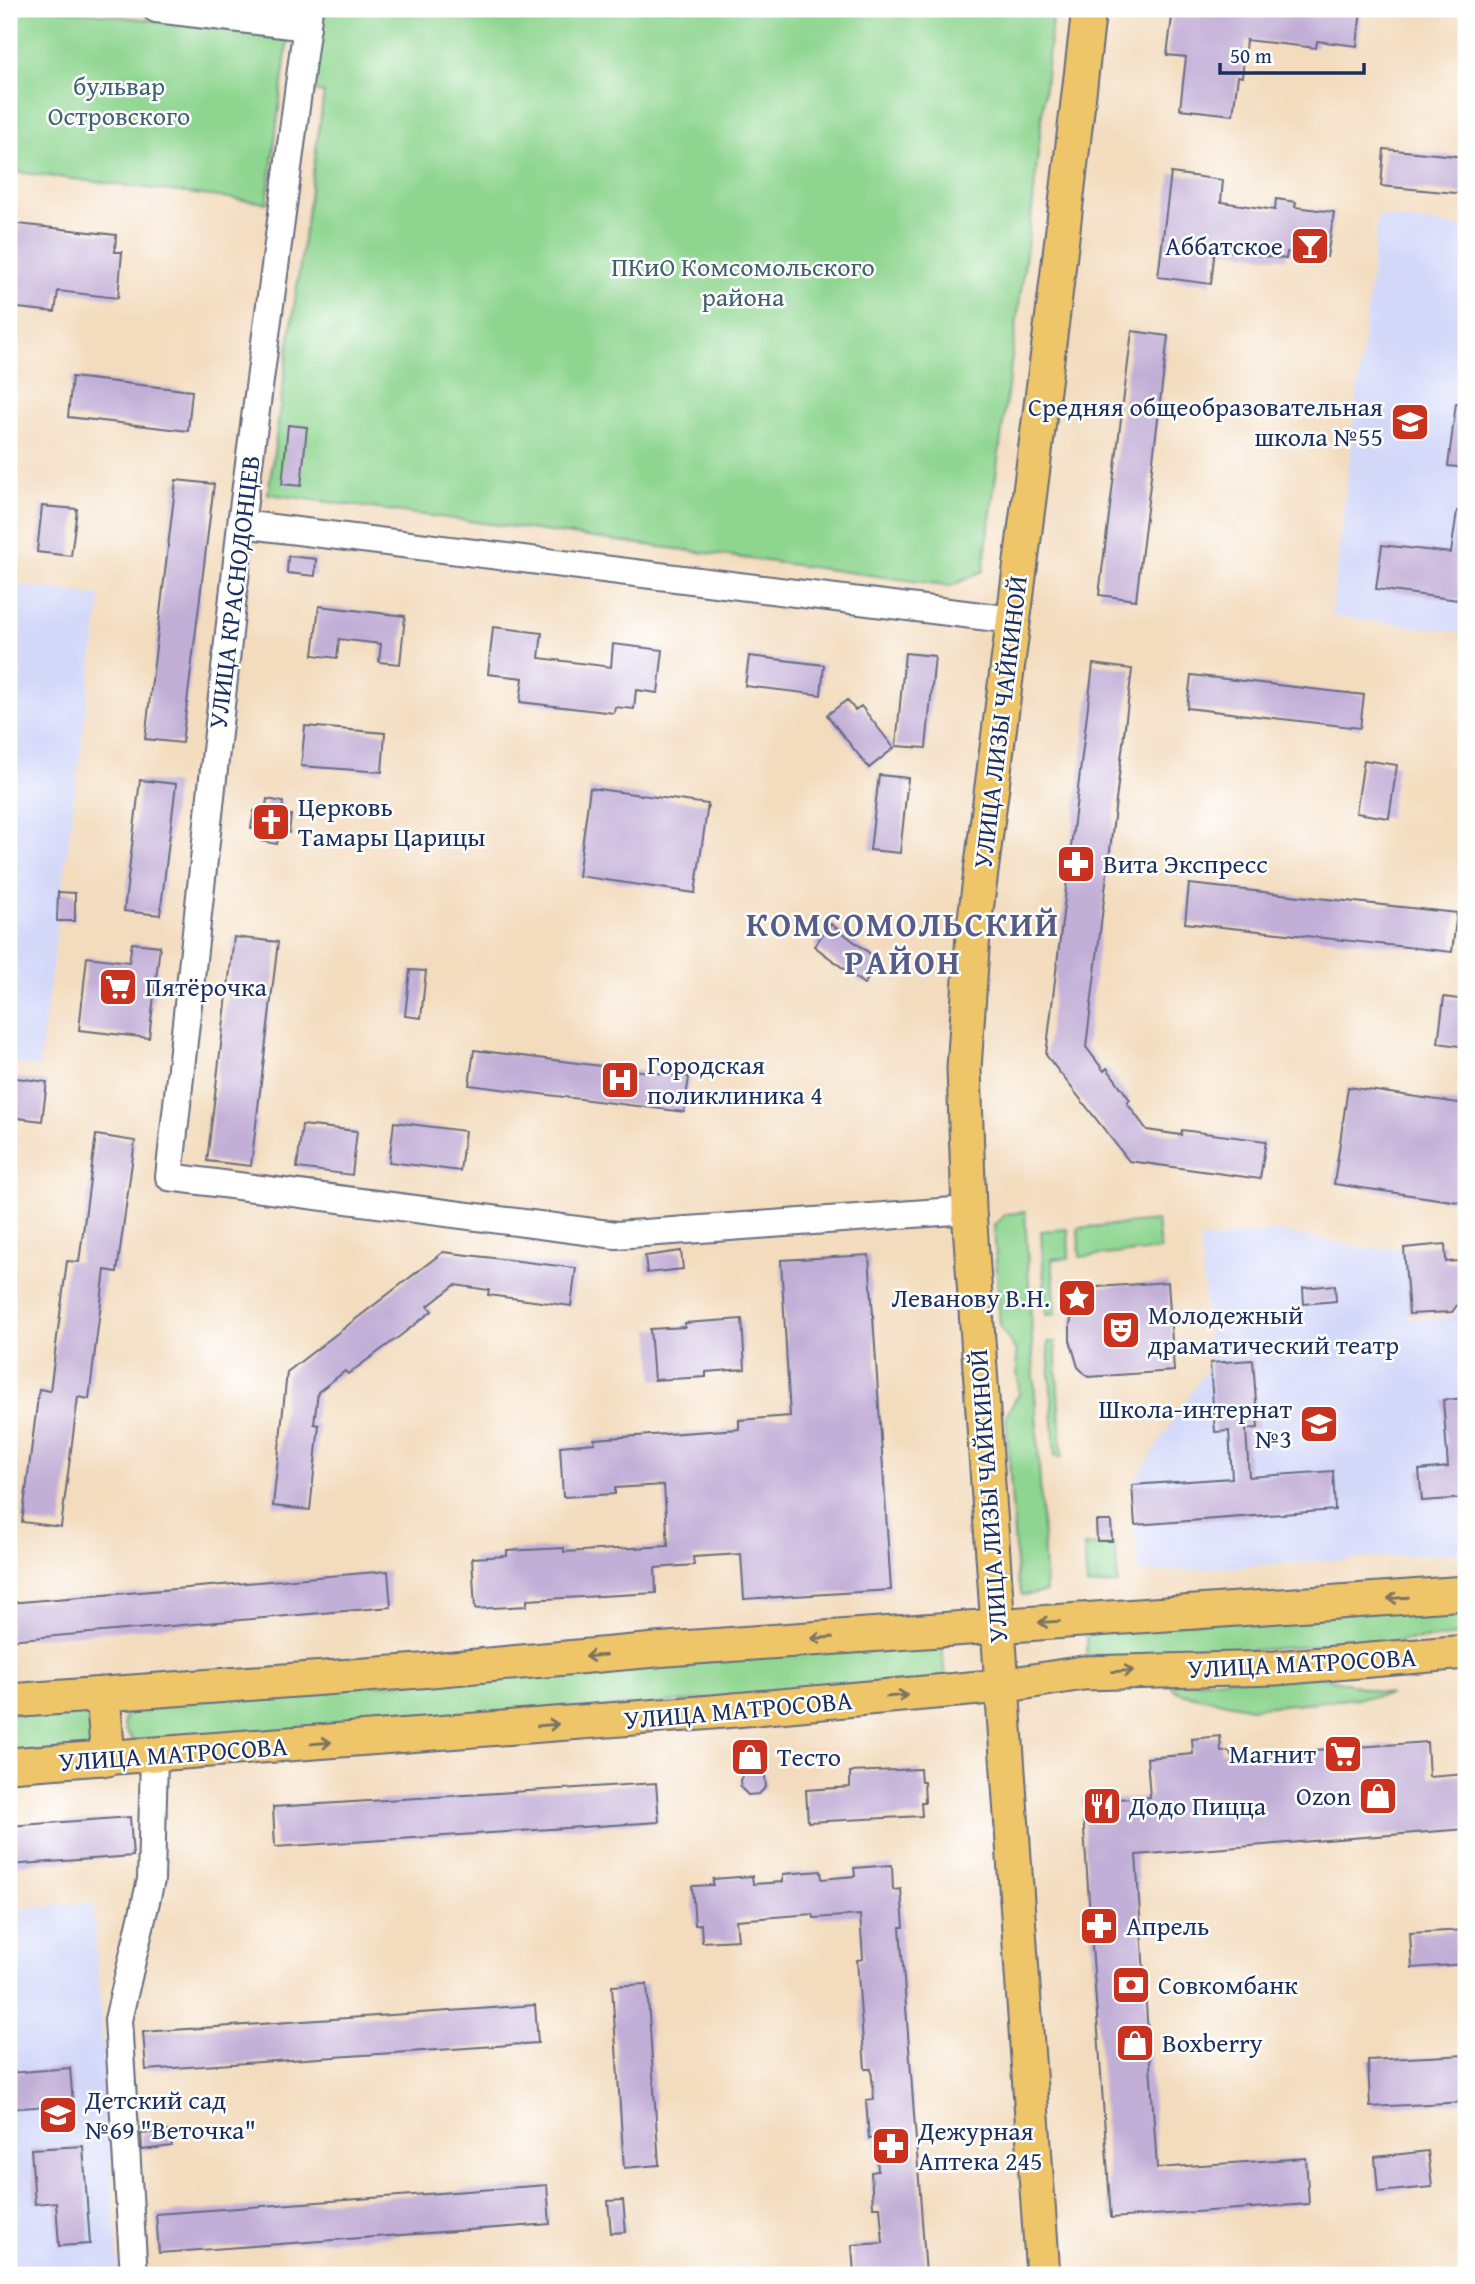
<svg xmlns="http://www.w3.org/2000/svg" width="1475" height="2284" font-family="'Gentium Book Plus',serif">
<style>
.built{fill:#d3d8f9}
.green{fill:#8ed58f;stroke:#548276;stroke-width:2}
.building{fill:#c2afd7}
.lines{fill:none;stroke-linecap:round;stroke-linejoin:round}
.minor-casing{stroke:#676c80;stroke-width:30}
.major-casing{stroke:#676c80;stroke-width:37}
.minor{stroke:#fff;stroke-width:26}
.major{stroke:#eec569;stroke-width:33}
.oneway{stroke:#7a7263}
.labels{text-anchor:middle;stroke-width:5;stroke-linejoin:round;paint-order:stroke}
.park-label{font-size:26px;fill:#3e616d;stroke:#fff}
.poi-label{font-size:26px;fill:#1b2f5e;stroke:#fff;text-anchor:start}
.street-label{font-size:26px;fill:#1b2f5e;stroke:#fff}
.district-label{font-size:33px;font-weight:bold;letter-spacing:2px;fill:#555c88;stroke:#fff}
</style>
<rect width="100%" height="100%" fill="#fff"/>
<filter id="ink" filterUnits="userSpaceOnUse"><feTurbulence type="fractalNoise" baseFrequency=".0143" numOctaves="2"/><feDisplacementMap in="SourceGraphic" scale="14" xChannelSelector="R" yChannelSelector="G"/><feConvolveMatrix kernelMatrix="1 2 1 2 8 2 1 2 1" color-interpolation-filters="sRGB"/></filter>
<filter id="wash" filterUnits="userSpaceOnUse"><feTurbulence type="fractalNoise" baseFrequency=".00686" numOctaves="4" result="noise"/><feDisplacementMap in="SourceGraphic" scale="28" xChannelSelector="R" yChannelSelector="G"/><feGaussianBlur stdDeviation="1.57" result="paint"/><feColorMatrix in="noise" values="0 0 0 0 0 0 0 0 0 0 0 0 0 0 0 0 0 1.4 0 .05"/><feComposite in="paint" operator="in"/></filter>
<g filter="url(#wash)">
<rect width="100%" height="100%" fill="#f3dcbe"/>
<path class="built" d="M1378,216L1466,228V633L1331,616Z
M9,583L101,596L39,1067L9,1063Z
M1279,1231L1369,1249L1404,1248L1409,1320L1453,1316L1466,1301V1552L1139,1573L1132,1485L1210,1363L1200,1240Z
M93,1903L119,2275H9V1956L22,1954L19,1908Z"/>
<path class="green" d="M9,9H59L288,37L267,203L9,171Z
M320,9H1053L1033,202L983,571L951,586L268,494L324,93L309,90Z
M1025,1212L1046,1592L1022,1595L1017,1579L1006,1415L1019,1394L1016,1351L1000,1327L994,1225L1006,1214Z
M1157,1221L1160,1250L1080,1257L1078,1228Z
M1068,1229L1069,1258L1052,1259L1056,1314L1046,1315L1041,1231Z
M1048,1342H1055L1062,1457H1055Z
M1115,1544L1118,1584L1087,1586L1084,1546Z
M1466,1602V1636L1087,1661V1630Z
M942,1642L945,1681L138,1744C121,1733 119,1718 134,1703Z
M1298,1670L1390,1695L1250,1708L1181,1693L1173,1689L1171,1685Z
M83,1709L93,1717L97,1726L89,1749L9,1754V1714Z"/>
<g id="blocks">
<path class="building" d="M1173,9H1361L1357,46L1317,41L1316,48L1246,40L1242,77L1238,76L1233,115L1180,109L1186,57L1167,55Z
M1384,149L1466,157V194L1381,186Z
M1171,173L1223,180L1221,202L1275,210L1276,199L1296,202L1295,207L1334,212L1327,257L1287,252L1286,259L1215,249L1211,284L1158,277Z
M9,223L116,235L115,252H122L118,298L58,291L55,312L9,307Z
M1132,331L1168,336L1136,600L1099,595Z
M72,377L192,391L188,431L68,417Z
M1456,403L1466,404V468L1448,466Z
M288,425L307,427L301,486L282,484Z
M176,480L214,484L182,743L145,739Z
M42,506L77,509L71,556L37,552Z
M1457,511L1466,512V601L1376,589L1382,545L1451,553Z
M288,556L316,559L315,576L287,573Z
M319,606L405,616L400,664L379,662L381,644L339,639L337,658L313,655Z
M493,627L542,633L539,658L611,667L613,644L663,650L658,693L636,690L634,709L615,707L614,713L520,702L523,678L488,674Z
M905,653L935,656L926,748L896,746Z
M749,656L824,665L821,695L745,686Z
M1093,664L1132,669L1086,1047L1104,1071L1107,1068L1130,1100L1127,1103L1147,1130L1181,1135L1182,1130L1266,1141L1260,1179L1129,1161L1046,1055Z
M1191,675L1364,695L1360,728L1187,708Z
M847,700L855,710L861,706L894,748L869,768L827,715Z
M305,726L385,733L382,772L301,766Z
M1364,760L1397,765L1389,818L1356,813Z
M879,775L908,778L900,853L870,850Z
M140,780L176,784L160,915L124,911Z
M590,788L708,804L695,893L578,876Z
M267,799L283,802L282,814L291,815L289,833L279,832L277,844L261,841L262,830L251,828L254,811L265,812Z
M1189,884L1457,913L1452,952L1185,923Z
M58,892L75,893V921H57Z
M831,924L881,962L864,984L814,946Z
M234,937L278,942L251,1166L207,1161Z
M132,943L160,946L149,1038L79,1030L87,957L129,962Z
M410,970L426,971L421,1018L405,1016Z
M1444,997L1466,1000V1047L1438,1043Z
M474,1050L689,1077L684,1112L469,1085Z
M9,1077L47,1082L42,1121L9,1117Z
M1348,1087L1466,1104V1203L1334,1184Z
M394,1122L465,1131L460,1171L389,1162Z
M302,1125L357,1131L352,1175L297,1168Z
M96,1135L135,1141L117,1272L105,1270L89,1399L78,1397L61,1527L22,1522L39,1389L50,1391L67,1261L79,1262Z
M1445,1244L1446,1262L1459,1261L1461,1279H1466V1293L1452,1312L1409,1314L1404,1248Z
M681,1251L683,1269L647,1273L645,1256Z
M443,1252L576,1268L571,1306L488,1295L489,1290L455,1285L428,1306L432,1311L400,1336L348,1374L345,1371L318,1392L314,1424L319,1425L310,1510L273,1506L287,1372Z
M869,1255L891,1590L744,1599L741,1554L693,1557L694,1565L655,1568L656,1593L527,1600V1606L475,1609L472,1558L507,1556V1551L564,1548V1552L668,1546L664,1485L615,1488V1494L563,1497L560,1446L595,1443L594,1439L739,1429V1420L790,1416L781,1260Z
M1168,1282L1174,1371L1088,1377L1078,1367L1070,1340V1324L1074,1306L1083,1288Z
M1335,1285L1336,1301L1304,1304L1303,1288Z
M742,1319L745,1369L706,1372V1377L654,1380L650,1329L685,1327V1323Z
M1253,1360L1258,1428L1246,1429L1249,1477L1333,1471L1335,1510L1135,1525L1132,1485L1232,1478L1229,1431L1215,1432L1210,1363Z
M1466,1398V1498L1422,1501L1419,1470L1448,1467L1443,1400Z
M1096,1521H1111L1112,1541H1097Z
M388,1571L391,1607L9,1640V1603Z
M1220,1736L1221,1752L1230,1751L1231,1756L1427,1742L1429,1777L1466,1774V1829L1136,1855L1157,2168L1306,2158L1309,2204L1111,2218L1082,1801L1150,1797L1147,1758L1193,1754L1192,1739Z
M750,1763L765,1775L766,1787L759,1794L748,1795L741,1788L740,1780Z
M920,1769L921,1782H924L925,1802H921L922,1816L808,1822L806,1790L850,1787V1772Z
M656,1783L659,1822L275,1847L273,1807Z
M130,1817L133,1856L9,1865V1826Z
M892,1865L893,1890L901,1889L904,1927H900L926,2274L854,2275L852,2245L883,2243L880,2207H873L871,2172L878,2171L876,2138L869,2139L866,2100L874,2099L871,2069H865L857,1960L863,1959L860,1915L814,1918L813,1914L736,1920L738,1940L702,1942L701,1924L695,1925L692,1886L713,1885V1879L752,1876L753,1884L783,1882V1874L821,1871L822,1879L855,1876L854,1868Z
M1466,1930V1964L1412,1968L1410,1933Z
M647,1984L659,2165L624,2168L612,1986Z
M535,2005L538,2043L146,2070L143,2032Z
M1466,2055V2102L1370,2107L1368,2060Z
M70,2068L73,2104L9,2109V2073Z
M170,2131L172,2146L142,2150L141,2134Z
M83,2146L90,2244L59,2246L56,2202L35,2204L31,2149Z
M1428,2151L1432,2187L1378,2192L1375,2157Z
M547,2185L550,2224L159,2253L156,2214Z
M623,2200L626,2232L611,2233L608,2201Z"/>
</g>
</g>
<g filter="url(#ink)">
<use href="#blocks" fill-opacity="0" stroke="#676c80" stroke-width="2"/>
<g class="lines">
<g class="minor-casing">
<path id="minor" d="M156,9L307,27
M309,9L241,524L169,1177L616,1235L969,1210
M241,524L1013,620
M134,2275L118,2020L151,1880L154,1756"/>
</g>
<g class="major-casing">
<path id="major" d="M103,1695L108,1759
M9,1701L420,1671L667,1649L1466,1593
M9,1765L701,1713L1002,1686L1083,1673L1276,1668L1466,1652
M1043,2275L969,1210L964,1069L973,934L1054,305L1089,9"/>
</g>
<use href="#minor" class="minor"/>
<use href="#major" class="major"/>
</g>
<defs><path id="oneway-shaft" d="M-6 0H5M1.5-3L5.5 0L1.5 3" fill="none" stroke-width="1.6" stroke-linecap="round" stroke-linejoin="round" transform="scale(1.75)"/></defs>
<g class="oneway">
<use href="#oneway-shaft" transform="translate(1398 1598) rotate(176)"/>
<use href="#oneway-shaft" transform="translate(1049 1622) rotate(177)"/>
<use href="#oneway-shaft" transform="translate(822 1638) rotate(176)"/>
<use href="#oneway-shaft" transform="translate(595 1656) rotate(175)"/>
<use href="#oneway-shaft" transform="translate(1123 1671) rotate(-3)"/>
<use href="#oneway-shaft" transform="translate(897 1696) rotate(-5)"/>
<use href="#oneway-shaft" transform="translate(548 1725) rotate(-5)"/>
<use href="#oneway-shaft" transform="translate(321 1743) rotate(-5)"/>
</g>
</g>
<defs>
<g id="bar-square" transform="scale(2.0125)"><rect x="-9" y="-9" width="18" height="18" rx="4" fill="#c8321e" stroke="#fff"/><path d="M-6-5H6L.8 .8V4.5H3.5V6h-7V4.5H-.8V.8Z" fill="#fff"/></g>
<g id="school-square" transform="scale(2.0125)"><rect x="-9" y="-9" width="18" height="18" rx="4" fill="#c8321e" stroke="#fff"/><path d="M0-5L7-2L0 1L-7-2ZM-4 1L0 2.5L4 1V4Q0 6-4 4Z" fill="#fff"/></g>
<g id="church-square" transform="scale(2.0125)"><rect x="-9" y="-9" width="18" height="18" rx="4" fill="#c8321e" stroke="#fff"/><path d="M-1.2-6h2.4v3.5h3.3v2.4h-3.3V6h-2.4V-.1h-3.3v-2.4h3.3Z" fill="#fff"/></g>
<g id="pharmacy-square" transform="scale(2.0125)"><rect x="-9" y="-9" width="18" height="18" rx="4" fill="#c8321e" stroke="#fff"/><path d="M-2-6h4v4h4v4h-4v4h-4v-4h-4v-4h4Z" fill="#fff"/></g>
<g id="supermarket-square" transform="scale(2.0125)"><rect x="-9" y="-9" width="18" height="18" rx="4" fill="#c8321e" stroke="#fff"/><path d="M-6-5.5h2.5l.6 2H6L4.5 2H-2.5L-4.4-4H-6ZM-1.5 3.2a1.3 1.3 0 1 0 .1 0ZM3 3.2a1.3 1.3 0 1 0 .1 0Z" fill="#fff"/></g>
<g id="hospital-square" transform="scale(2.0125)"><rect x="-9" y="-9" width="18" height="18" rx="4" fill="#c8321e" stroke="#fff"/><path d="M-5-5h3v3.5h4V-5h3V5h-3V1.5h-4V5h-3Z" fill="#fff"/></g>
<g id="sight-square" transform="scale(2.0125)"><rect x="-9" y="-9" width="18" height="18" rx="4" fill="#c8321e" stroke="#fff"/><path d="M0-6L1.8-2.2L6-1.7L2.9 1.2L3.7 5.4L0 3.3L-3.7 5.4L-2.9 1.2L-6-1.7L-1.8-2.2Z" fill="#fff"/></g>
<g id="theatre-square" transform="scale(2.0125)"><rect x="-9" y="-9" width="18" height="18" rx="4" fill="#c8321e" stroke="#fff"/><path d="M-5-5.5Q0-4 5-5.5V0Q5 5 0 6Q-5 5-5 0ZM-3.3-2.5H-1v1.5H-3.3ZM1-2.5H3.3v1.5H1ZM-2.8 1Q0 5.5 2.8 1Z" fill="#fff"/></g>
<g id="shop-square" transform="scale(2.0125)"><rect x="-9" y="-9" width="18" height="18" rx="4" fill="#c8321e" stroke="#fff"/><path d="M-5-2.5h2.3a2.7 3.5 0 0 1 5.4 0H5L5.5 6h-11ZM-1.5-2.5h3a1.5 2.3 0 0 0-3 0Z" fill="#fff"/></g>
<g id="restaurant-square" transform="scale(2.0125)"><rect x="-9" y="-9" width="18" height="18" rx="4" fill="#c8321e" stroke="#fff"/><path d="M-5-6h1v4h1v-4h1v4h1v-4h1v5L-1.5 .5V6h-2V.5L-5-1ZM5-6V6H3V1.5H1.5Q1.5-4 5-6Z" fill="#fff"/></g>
<g id="bank-square" transform="scale(2.0125)"><rect x="-9" y="-9" width="18" height="18" rx="4" fill="#c8321e" stroke="#fff"/><path d="M-6-4H6V4H-6ZM0-2.3a2.3 2.3 0 1 0 0 4.6a2.3 2.3 0 1 0 0-4.6Z" fill="#fff"/></g>
</defs>
<g fill-rule="evenodd">
<use href="#bar-square" x="1310" y="246"/>
<use href="#school-square" x="1410" y="422"/>
<use href="#church-square" x="271" y="822"/>
<use href="#pharmacy-square" x="1076" y="864"/>
<use href="#supermarket-square" x="118" y="987"/>
<use href="#hospital-square" x="620" y="1080"/>
<use href="#sight-square" x="1077" y="1298"/>
<use href="#theatre-square" x="1121" y="1330"/>
<use href="#school-square" x="1319" y="1424"/>
<use href="#supermarket-square" x="1343" y="1754"/>
<use href="#shop-square" x="750" y="1757"/>
<use href="#shop-square" x="1378" y="1796"/>
<use href="#restaurant-square" x="1102" y="1806"/>
<use href="#pharmacy-square" x="1099" y="1926"/>
<use href="#bank-square" x="1131" y="1985"/>
<use href="#shop-square" x="1135" y="2043"/>
<use href="#school-square" x="58" y="2115"/>
<use href="#pharmacy-square" x="891" y="2146"/>
</g>
<g class="labels">
<g class="park-label">
<text x="119" y="95">бульвар<tspan x="119" dy="30">Островского</tspan></text>
<text x="743" y="276">ПКиО Комсомольского<tspan x="743" dy="30">района</tspan></text>
</g>
<g class="poi-label">
<text x="1283" y="255" text-anchor="end">Аббатское</text>
<text x="1383" y="416" text-anchor="end">Средняя общеобразовательная<tspan x="1383" dy="30">школа №55</tspan></text>
<text x="298" y="816">Церковь<tspan x="298" dy="30">Тамары Царицы</tspan></text>
<text x="1103" y="873">Вита Экспресс</text>
<text x="145" y="996">Пятёрочка</text>
<text x="647" y="1074">Городская<tspan x="647" dy="30">поликлиника 4</tspan></text>
<text x="1050" y="1307" text-anchor="end">Леванову В.Н.</text>
<text x="1148" y="1324">Молодежный<tspan x="1148" dy="30">драматический театр</tspan></text>
<text x="1292" y="1418" text-anchor="end">Школа-интернат<tspan x="1292" dy="30">№3</tspan></text>
<text x="1316" y="1763" text-anchor="end">Магнит</text>
<text x="777" y="1766">Тесто</text>
<text x="1351" y="1805" text-anchor="end">Ozon</text>
<text x="1129" y="1815">Додо Пицца</text>
<text x="1126" y="1935">Апрель</text>
<text x="1158" y="1994">Совкомбанк</text>
<text x="1162" y="2052">Boxberry</text>
<text x="85" y="2109">Детский сад<tspan x="85" dy="30">№69 "Веточка"</tspan></text>
<text x="918" y="2140">Дежурная<tspan x="918" dy="30">Аптека 245</tspan></text>
</g>
<g class="street-label">
<text transform="translate(234 592) rotate(-83)" y="9">УЛИЦА КРАСНОДОНЦЕВ</text>
<text transform="translate(1000 722) rotate(-83)" y="9">УЛИЦА ЛИЗЫ ЧАЙКИНОЙ</text>
<text transform="translate(988 1496) rotate(-94)" y="9">УЛИЦА ЛИЗЫ ЧАЙКИНОЙ</text>
<text transform="translate(1302 1663) rotate(-3)" y="9">УЛИЦА МАТРОСОВА</text>
<text transform="translate(738 1710) rotate(-5)" y="9">УЛИЦА МАТРОСОВА</text>
<text transform="translate(173 1754) rotate(-4)" y="9">УЛИЦА МАТРОСОВА</text>
</g>
<g class="district-label">
<text x="903" y="936">КОМСОМОЛЬСКИЙ<tspan x="903" dy="38">РАЙОН</tspan></text>
</g>
</g>
<rect width="1475" height="2284" fill="none" stroke="#fff" stroke-width="35"/>
<path d="M1220 63v10h144v-10" fill="none" stroke="#1b2f5e" stroke-width="3.5"/>
<text x="1230" y="63" font-size="21" fill="#1b2f5e" stroke="#ffffff" stroke-width="5" paint-order="stroke">50 m</text>
</svg>
